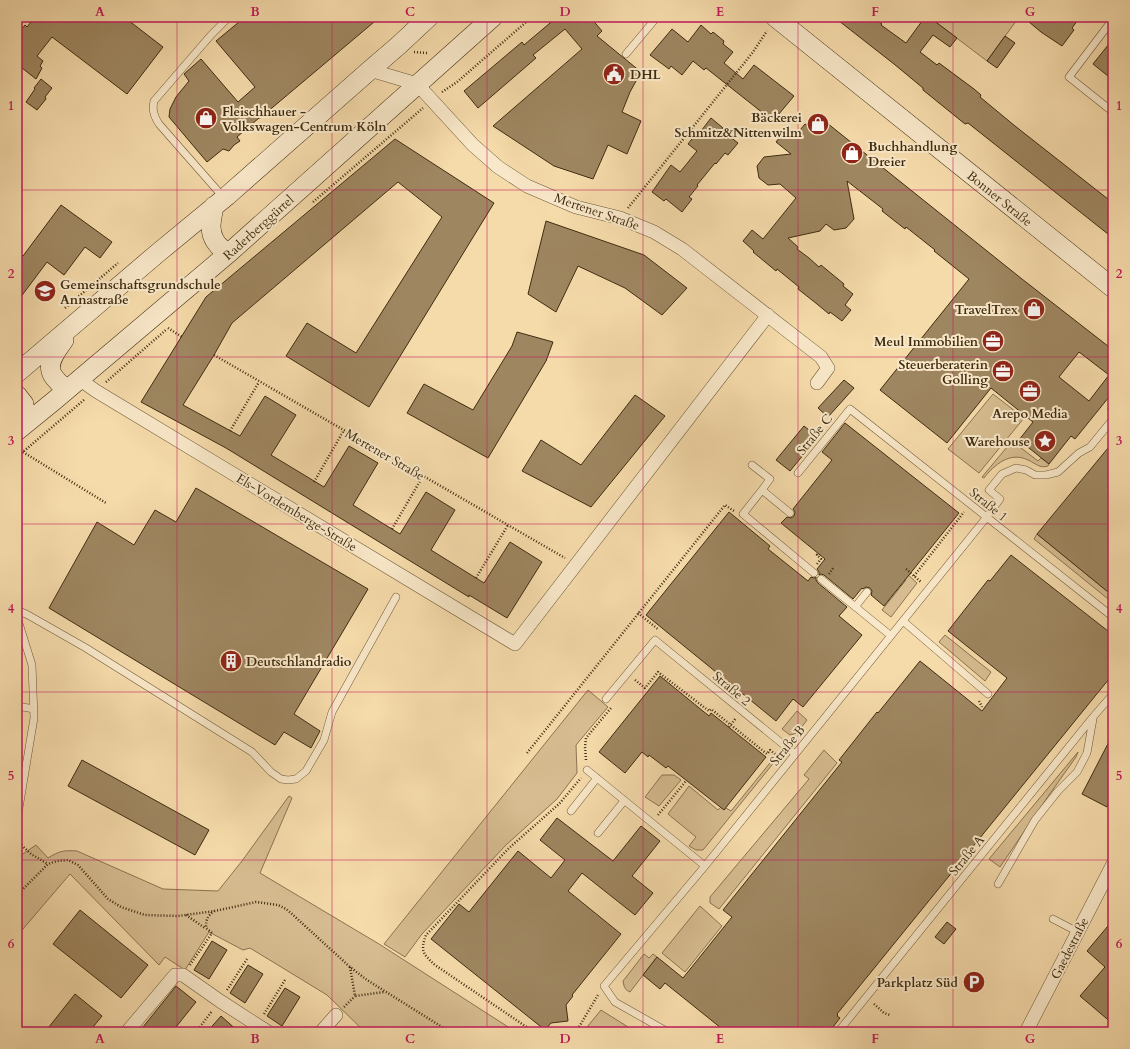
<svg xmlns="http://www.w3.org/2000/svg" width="1130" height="1049" font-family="Cardo,serif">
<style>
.green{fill:#d6bc90;stroke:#8a7450}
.building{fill:#9e8660;stroke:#3f2c10;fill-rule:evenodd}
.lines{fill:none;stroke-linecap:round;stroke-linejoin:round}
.lane-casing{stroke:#6c5836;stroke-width:8}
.street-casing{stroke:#6c5836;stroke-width:14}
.secondary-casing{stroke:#3f2c10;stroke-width:20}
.path{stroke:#3f2c10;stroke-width:2.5;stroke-dasharray:1 2;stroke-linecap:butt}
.lane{stroke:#f8e7c8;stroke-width:7}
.street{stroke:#f8e7c8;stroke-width:13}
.secondary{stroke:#f8e7c8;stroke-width:19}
.grid{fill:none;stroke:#c2185b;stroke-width:1;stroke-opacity:0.55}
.labels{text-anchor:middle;stroke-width:4;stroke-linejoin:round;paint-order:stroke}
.poi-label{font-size:13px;font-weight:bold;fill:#3f2c10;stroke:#f8e7c8;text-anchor:end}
.street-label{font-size:13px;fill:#3f2c10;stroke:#f8e7c8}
.neatline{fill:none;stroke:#c2185b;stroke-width:1.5}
.grid-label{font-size:13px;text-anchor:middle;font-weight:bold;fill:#c2185b}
</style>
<rect width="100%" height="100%" fill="#f5daaa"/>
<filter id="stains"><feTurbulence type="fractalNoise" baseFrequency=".005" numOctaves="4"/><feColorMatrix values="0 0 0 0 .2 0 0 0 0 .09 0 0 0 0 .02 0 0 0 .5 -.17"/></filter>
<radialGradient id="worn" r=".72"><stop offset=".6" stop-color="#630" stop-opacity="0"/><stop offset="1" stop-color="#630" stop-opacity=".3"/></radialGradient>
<path class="green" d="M929,17H1019L987,61Z
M993,394L1024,418L979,473L948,449Z
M1012,441L1038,461L1041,458L1049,464L1048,466C1040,469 1035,463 1028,460C1010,451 994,465 984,478L982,477Z
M1037,534L1113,596V603L1034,539Z
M904,571L917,583L891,617L882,610L906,580L901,576Z
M945,635L991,672L985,681L939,642Z
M588,690L608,707L576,745L577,773L557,799L506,845L422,934L405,957L384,944Z
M797,711L807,720L797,733L790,735L782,729Z
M824,750L837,763L719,909L710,903V897L809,779L804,775Z
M1078,752L1076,757L1049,795L1000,867L989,859Z
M774,758L776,760L703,850H696L689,846L696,837L668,814L689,786L718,810L721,807L724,809L726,808L731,811Z
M662,775H674L681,780L659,806L645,797Z
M289,796L292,798L260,873L379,944L516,1032H365L327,995L250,948L243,950L209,932L185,970L165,957L159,965L70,874L17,936V858L36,845L48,858C59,851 64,850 77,851L163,889L218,891L242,861Z
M700,906L722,926L685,972L662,953Z
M644,954L649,958L653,954L657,957L630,992C625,990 624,987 623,981Z
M601,1010L636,1032H583Z"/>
<path class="building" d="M35,17H124L163,47L127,94L52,37L37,56L43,61L40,66L42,68L36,79L17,64V35L25,25L27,27Z
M245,17H380L260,118H259L237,137L240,141L234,145L229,151L223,149L207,162L169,117L170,109L176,97L189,81L184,74L201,59L238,102L255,87L216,41Z
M555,17H590L602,31L597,36L641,72L630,92L622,112L641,121L627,154L608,145L593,179L554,166L493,126L582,49L565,29L533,55L536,58L478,108L464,91L522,42L524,45L556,18Z
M834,17H881L878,21L882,24L881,25L906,43L925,17H929L957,38L950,47L933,35L920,52L937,65L939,63L974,89L981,95L980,97L986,102L1015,126L1113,203V238L968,123L965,124L923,90V88L894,64Z
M1023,17H1080L1072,28L1074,30L1062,46L1041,32Z
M701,25L711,34L713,32L724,41L723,44L733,52L724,63L743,79L754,65L794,96L773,121L706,68L704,70L693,61L682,75L671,66L669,69L650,55L672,29L688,42Z
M1005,36L1015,43L997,68L987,61Z
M1113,39V80L1093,64Z
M41,79L52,88L45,97L46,99L37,110L26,102L35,89L34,88Z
M817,115L1022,279L1113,350V392L1075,439L1071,436L1049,464L1019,440L1033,422L991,388L947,443L880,390L969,279L934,251L935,250L906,227L905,229L882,211L883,209L847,181L854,219L846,228L834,230L826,224L820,231L788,238L798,247L797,249L809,258L819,267L821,265L844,284L843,286L853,294L845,305L851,310L842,321L830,312L829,314L817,304L798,289L799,287L777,269L776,271L753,252L754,251L743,241L752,230L763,239L796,198L780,184L768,185L759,178L757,166L764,157L791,154L776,142L787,128L796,135L805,124L808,126ZM1079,352L1109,375L1089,401L1059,377Z
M711,118L723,128L721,130L738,143L728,155L725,153L716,164L715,163L697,185L698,186L689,197L692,199L682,212L666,199L664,201L652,192L671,165L680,172L689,161L697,151L688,144L699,130L701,131Z
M395,139L494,203L369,407L286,356L307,323L356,353L442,217L398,182L232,323L214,355L183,405L240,436L265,396L296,415L271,455L324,487L349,446L378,463L353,505L400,534L426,492L455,510L431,550L484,583L510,542L542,562L507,618L469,595V597L451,586L226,448L141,402L206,297Z
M61,205L112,242L100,258L85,247L64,275L47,262L17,302V252L23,256Z
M546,221L644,255L687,288L662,315L625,288L578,266L556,312L528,294Z
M517,332L553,342L546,361L488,458L407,413L424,384L473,410L512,346Z
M844,380L854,388L828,417L818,408Z
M635,395L665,416L591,507L522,471L541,440L581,465Z
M845,423L959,513L884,606L871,595L872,591L870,588L866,587L863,589L862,588L853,599L824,575L821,574L819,575V572L817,569L825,559L781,523L787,517L791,518L794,516L795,512L793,509L832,460L822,452Z
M804,426L818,437L790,471L776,460Z
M1113,442V596L1037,534Z
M196,488L368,589L294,714L320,731L311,748L284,732L275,745L49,608L97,522L134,545L155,510L176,522Z
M729,512L770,546L768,549L808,581L811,577L814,578L816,577V580L818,583L847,607L839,616L862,635L803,707L793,699L776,721L646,615Z
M1011,555L1113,635V674L837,1014L838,1015L837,1016L840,1018L829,1032H726L665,983L660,989L643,975L657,957L683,978L732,917L723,910L842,762L839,760L877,712L878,713L920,661L982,711L1007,678L948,631L988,580L990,581Z
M660,676L709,716L711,713L766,757L724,810L668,766L666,768L649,755L648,757L642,752L625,773L599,752Z
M1113,734V795L1107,807L1082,794Z
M82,760L209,830L195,855L68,786Z
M557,818L613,861L641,826L660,841L632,876L653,893L635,915L582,873L568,891L621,934L572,995L573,996L566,1005L568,1021L551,1023L545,1030L431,939L459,904L469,912L518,851L551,878L565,860L540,840Z
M80,910L148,965L121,998L53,944Z
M1113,920V1024L1080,996L1105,967L1087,951Z
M947,922L956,929L944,944L935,937Z
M212,941L227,950L209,979L194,970Z
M248,965L263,974L245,1003L230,993Z
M176,986L196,1002L172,1032H139Z
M285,988L300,997L282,1026L267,1016Z
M75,994L102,1016L89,1032H45Z
M221,1016L239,1032H207Z"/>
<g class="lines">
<g class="lane-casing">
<path id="lane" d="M1113,19L1069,77L1113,112
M626,54L657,17
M224,198L159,124C154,116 152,110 154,101L211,35L229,17
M752,465L770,479L762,490L790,513
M798,473L850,409L1113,617
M762,490L743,514L814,573
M821,579L890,635
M855,607L867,592
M17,610L28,615L86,648L252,752L271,772L281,779L288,780L296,779L306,771L324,740L332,712L396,597
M17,617L32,665L34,718L17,820
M903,621L988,694
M606,699L655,640L795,754
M17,706L34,709
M587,770L705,866
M571,811L597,778
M598,833L624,801
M998,884L1035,820L1058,791L1077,772L1087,753L1093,719
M1053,919L1078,932
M668,1032L615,1002L604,986L705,866L986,518L1000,499L989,490L1002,474L1016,468L1026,470L1035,475H1046L1058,472L1079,453L1090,447L1113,419
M838,1032L1093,717L1113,694"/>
</g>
<g class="street-casing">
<path id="street" d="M370,70L417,84L473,145L498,167L527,186L576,207L620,218L654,232L682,249L821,357L828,368L817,383
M79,379L96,391L515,644L768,315
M127,1032L175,975H183L220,1001L268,1032
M321,1032L336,1015
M1026,1032L1113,864"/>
</g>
<g class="secondary-casing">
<path id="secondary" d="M775,17L1113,288
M214,206C212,219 208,229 215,241C219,247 222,250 230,252
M64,340C58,349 46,362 52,374C55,380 62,385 66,390
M17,373L159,252L227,196L370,70L399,45L429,17
M17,395L24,404L25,424
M17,431L55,400L230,252L493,17"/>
</g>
<path class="path" d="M414,52L427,53
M442,92L457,82L532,17
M313,202L423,108
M628,208L753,52L767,31
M65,308L118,263
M168,328L182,337
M214,355L565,558
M106,382L167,329
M1108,410L1113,404
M230,431L259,382
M23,452L106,503
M17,457L85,399
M314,482L344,430
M392,529L423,476
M817,564L821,559L817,555L818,553
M906,569L921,582
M829,574L834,567
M914,576L964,512
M476,578L508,525
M638,613L659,630
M635,680L645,688L658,672L709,711L711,709L767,754L770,750L780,758
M979,701L982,707
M729,727L736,718
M527,753L725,505L734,511
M586,760L585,747L586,738L611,708
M658,815L686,781
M17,841L31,854L48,864
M17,895L48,864L57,861L68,860L78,865L108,899L121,907L145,915L178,916L215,911L256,902L278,905L286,909L292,914L350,967L367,980L450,1032
M186,915L205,928
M190,965L212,933L206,928C206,919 207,917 214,911
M350,967L355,996L384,992
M227,990L247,959
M874,1004L884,1013L890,1015
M344,1007L355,996
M264,1014L285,980
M196,1032L212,1011
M534,1032L435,965C423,954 420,951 426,935L509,848L559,804L581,778
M576,1032L598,995"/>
<use href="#lane" class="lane"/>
<use href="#street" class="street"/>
<use href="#secondary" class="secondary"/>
</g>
<path class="grid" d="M177,17V1032M332,17V1032M487,17V1032M643,17V1032M798,17V1032M953,17V1032M17,190H1113M17,357H1113M17,524H1113M17,692H1113M17,860H1113"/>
<defs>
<g id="civic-disc" transform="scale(1.15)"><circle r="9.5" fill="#8f2418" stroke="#f8e7c8"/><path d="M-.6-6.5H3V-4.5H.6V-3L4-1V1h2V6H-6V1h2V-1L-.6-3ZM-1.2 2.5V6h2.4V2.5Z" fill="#fff"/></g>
<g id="shop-disc" transform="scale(1.15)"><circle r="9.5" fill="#8f2418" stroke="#f8e7c8"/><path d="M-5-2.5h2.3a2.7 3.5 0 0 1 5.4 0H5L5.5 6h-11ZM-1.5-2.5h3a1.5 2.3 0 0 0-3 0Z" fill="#fff"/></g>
<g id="school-disc" transform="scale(1.15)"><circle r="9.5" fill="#8f2418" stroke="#f8e7c8"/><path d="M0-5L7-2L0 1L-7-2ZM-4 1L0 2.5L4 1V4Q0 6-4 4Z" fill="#fff"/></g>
<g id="office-disc" transform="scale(1.15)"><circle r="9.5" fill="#8f2418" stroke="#f8e7c8"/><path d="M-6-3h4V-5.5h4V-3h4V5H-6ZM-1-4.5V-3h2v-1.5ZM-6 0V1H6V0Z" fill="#fff"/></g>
<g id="sight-disc" transform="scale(1.15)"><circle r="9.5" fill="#8f2418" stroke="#f8e7c8"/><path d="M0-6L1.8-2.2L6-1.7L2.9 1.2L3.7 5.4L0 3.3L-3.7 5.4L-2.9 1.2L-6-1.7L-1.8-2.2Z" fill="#fff"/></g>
<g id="building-disc" transform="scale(1.15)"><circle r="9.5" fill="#8f2418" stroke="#f8e7c8"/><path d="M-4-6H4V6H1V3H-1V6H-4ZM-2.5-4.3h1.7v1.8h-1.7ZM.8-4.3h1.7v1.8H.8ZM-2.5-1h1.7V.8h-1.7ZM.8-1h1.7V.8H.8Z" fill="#fff"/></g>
<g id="parking-disc" transform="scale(1.15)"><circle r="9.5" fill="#8f2418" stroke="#f8e7c8"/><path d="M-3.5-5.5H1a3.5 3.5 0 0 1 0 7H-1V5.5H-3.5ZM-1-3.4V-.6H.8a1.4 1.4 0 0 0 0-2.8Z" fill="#fff"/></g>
</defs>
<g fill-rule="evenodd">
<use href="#civic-disc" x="614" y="74"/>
<use href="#shop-disc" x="206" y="118"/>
<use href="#shop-disc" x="818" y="124"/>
<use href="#shop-disc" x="852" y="153"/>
<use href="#school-disc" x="45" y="291"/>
<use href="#shop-disc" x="1034" y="309"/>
<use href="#office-disc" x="993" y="341"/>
<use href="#office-disc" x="1003" y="371"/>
<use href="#office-disc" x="1030" y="391"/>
<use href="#sight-disc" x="1045" y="441"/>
<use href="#building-disc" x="231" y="661"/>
<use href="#parking-disc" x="974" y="982"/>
</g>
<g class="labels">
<g class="poi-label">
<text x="630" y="79" text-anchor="start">DHL</text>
<text x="222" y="116" text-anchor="start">Fleischhauer -<tspan x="222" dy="15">Volkswagen-Centrum Köln</tspan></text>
<text x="802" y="122">Bäckerei<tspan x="802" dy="15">Schmitz&amp;Nittenwilm</tspan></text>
<text x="868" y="151" text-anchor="start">Buchhandlung<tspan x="868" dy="15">Dreier</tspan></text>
<text x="60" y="289" text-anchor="start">Gemeinschaftsgrundschule<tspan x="60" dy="15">Annastraße</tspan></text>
<text x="1018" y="314">TravelTrex</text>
<text x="978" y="346">Meul Immobilien</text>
<text x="988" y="369">Steuerberaterin<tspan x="988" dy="15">Golling</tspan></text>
<text x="1030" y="418" text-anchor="middle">Arepo Media</text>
<text x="1030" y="446">Warehouse</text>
<text x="246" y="666" text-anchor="start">Deutschlandradio</text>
<text x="958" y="987">Parkplatz Süd</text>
</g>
<g class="street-label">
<text transform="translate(1000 198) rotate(39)" y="5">Bonner Straße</text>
<text transform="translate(597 211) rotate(19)" y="5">Mertener Straße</text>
<text transform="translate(258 227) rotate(-42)" y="5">Raderberggürtel</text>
<text transform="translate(814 434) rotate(-51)" y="5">Straße C</text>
<text transform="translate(385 454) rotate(30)" y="5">Mertener Straße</text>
<text transform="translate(989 504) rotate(39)" y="5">Straße 1</text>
<text transform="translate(297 512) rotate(31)" y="5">Els-Vordemberge-Straße</text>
<text transform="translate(732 688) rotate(40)" y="5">Straße 2</text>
<text transform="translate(787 745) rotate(-51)" y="5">Straße B</text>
<text transform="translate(966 855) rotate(-51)" y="5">Straße A</text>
<text transform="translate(1069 948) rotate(-63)" y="5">Gaedestraße</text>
</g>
</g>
<rect width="1130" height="1049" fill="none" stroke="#f5daaa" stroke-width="44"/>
<rect x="22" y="22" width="1086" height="1005" class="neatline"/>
<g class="grid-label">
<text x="100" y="16">A</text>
<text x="255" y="16">B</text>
<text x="410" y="16">C</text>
<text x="565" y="16">D</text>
<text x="720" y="16">E</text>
<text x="875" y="16">F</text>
<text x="1030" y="16">G</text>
<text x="11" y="110">1</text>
<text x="1119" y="110">1</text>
<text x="11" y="278">2</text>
<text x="1119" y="278">2</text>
<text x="11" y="445">3</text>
<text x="1119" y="445">3</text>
<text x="11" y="613">4</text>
<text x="1119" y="613">4</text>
<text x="11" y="780">5</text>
<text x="1119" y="780">5</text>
<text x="11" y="948">6</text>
<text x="1119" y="948">6</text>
<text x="100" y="1043">A</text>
<text x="255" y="1043">B</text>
<text x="410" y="1043">C</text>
<text x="565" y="1043">D</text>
<text x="720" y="1043">E</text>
<text x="875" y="1043">F</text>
<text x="1030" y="1043">G</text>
</g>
<rect width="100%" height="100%" filter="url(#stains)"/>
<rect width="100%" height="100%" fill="url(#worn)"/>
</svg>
